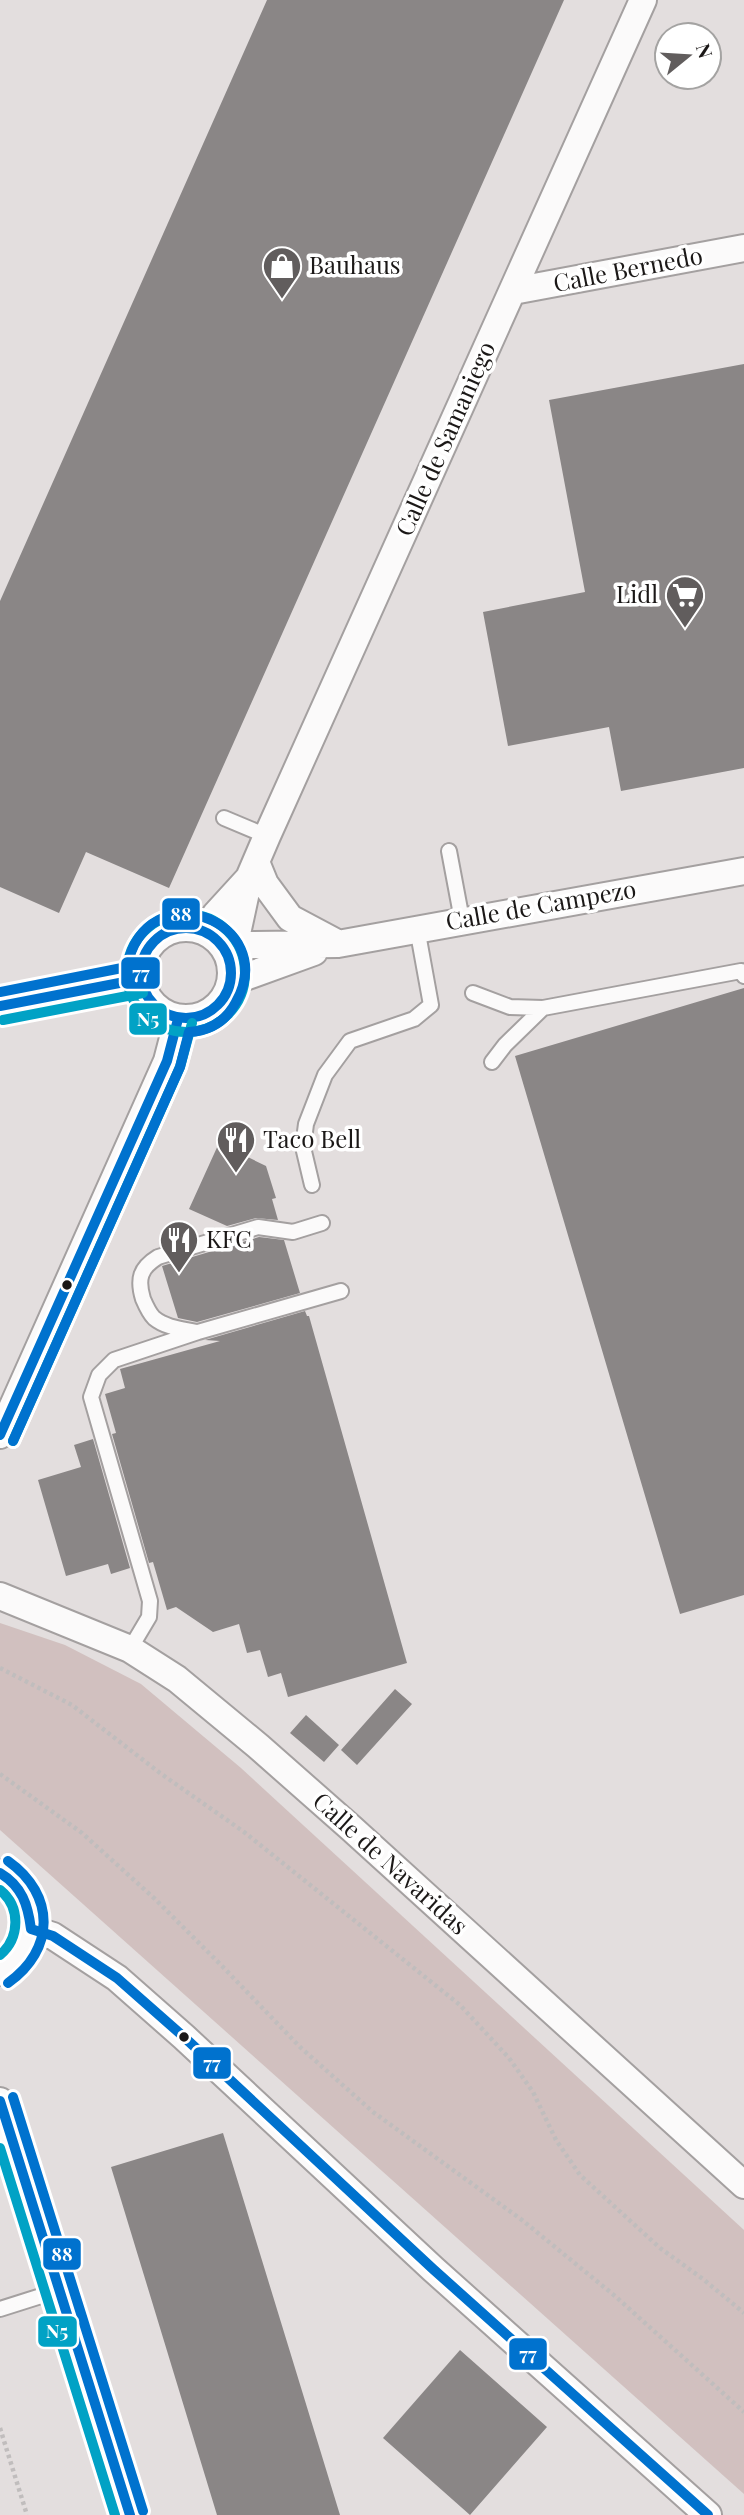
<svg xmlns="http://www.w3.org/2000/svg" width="744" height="2515" font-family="'Playfair Display',serif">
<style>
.green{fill:#d1c0bf}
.building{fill:#8a8686}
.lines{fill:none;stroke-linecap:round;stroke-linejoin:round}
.lane-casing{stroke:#a4a0a0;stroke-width:18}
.street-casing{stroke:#a4a0a0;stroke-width:30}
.path{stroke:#c0bdbd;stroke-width:4.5;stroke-dasharray:3.5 3.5;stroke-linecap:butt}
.lane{stroke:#fbfafa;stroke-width:14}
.street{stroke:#fbfafa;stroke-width:26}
.bus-1-casing{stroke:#fff;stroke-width:16}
.bus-2-casing{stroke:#fff;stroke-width:16}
.bus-3-casing{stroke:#fff;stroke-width:16}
.bus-1{stroke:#0072ce;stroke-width:10}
.bus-2{stroke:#01a2c5;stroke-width:10}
.bus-3{stroke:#0072ce;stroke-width:10}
.bus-dot{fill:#1b1817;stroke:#fff;stroke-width:2.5}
.labels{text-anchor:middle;stroke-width:7;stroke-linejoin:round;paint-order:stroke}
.poi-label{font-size:24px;fill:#1b1817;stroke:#fff;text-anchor:start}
.street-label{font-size:24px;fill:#1b1817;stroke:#fff}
.line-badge{stroke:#fff;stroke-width:2.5}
.badge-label{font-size:19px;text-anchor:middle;font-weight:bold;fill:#fff}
</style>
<rect width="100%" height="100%" fill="#e3dede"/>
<path class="green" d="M0,1623L65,1645L141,1684L241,1768L744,2230V2494L0,1830Z"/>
<path class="building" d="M267,0H564L169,888L86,852L59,913L0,887V601Z
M744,364V768L621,791L609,727L508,746L483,612L585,592L549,400Z
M744,988V1595L680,1614L515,1056Z
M219,1143L266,1166L276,1198L272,1199L278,1220L256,1218L227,1226L189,1209Z
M259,1237L284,1240L300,1293L197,1322L178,1318L162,1266Z
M305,1311L307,1316H309L407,1663L288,1697L281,1673L268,1677L260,1650L247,1653L239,1624L213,1632L176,1607L167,1610L153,1562L149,1563L112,1434L116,1433L105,1394L125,1388L120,1369L220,1341L205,1340Z
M93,1439L130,1568L111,1574L108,1564L66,1576L38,1480L81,1467L74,1445Z
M395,1689L412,1704L357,1765L341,1750Z
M306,1715L339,1745L324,1762L290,1733Z
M223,2133L340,2515H217L111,2167Z
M460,2350L547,2427L470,2515L383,2438Z"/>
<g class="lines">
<g class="lane-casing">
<path id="lane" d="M224,818L267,836
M449,851L462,920
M473,993L510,1007L543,1008L741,971L744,976
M492,1062L505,1045L543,1008
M312,1185L303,1147L306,1124L325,1075L350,1041L414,1019L431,1005L417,928
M197,1332C183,1329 166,1328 154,1318C149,1313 146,1306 143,1299C137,1279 140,1268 158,1257L258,1227L293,1232L322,1223
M130,1649L149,1617L150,1601L91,1397L99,1375L114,1360L198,1332L341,1291
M0,2309L60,2290"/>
</g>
<g class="street-casing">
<path id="street" d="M513,291L744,248
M256,862L265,884L290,918L337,943
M141 973a45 45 0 1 1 90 0a45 45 0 1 1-90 0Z
M204,931L216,914L248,879
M227,951L238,929L249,878L267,836L643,0
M228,954L251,945L338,944L744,871
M231,982L314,952
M0,1006L140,979
M0,1435L167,1061L178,1019
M0,1596L130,1649L177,1679L258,1746L351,1828L744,2185
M0,1873C41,1893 39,1952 0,1972
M31,1929L53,1936L117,1978L184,2037L433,2269L708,2515
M0,2101L130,2515"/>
</g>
<path class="path" d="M0,1668L72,1705L160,1773L244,1832L460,2005L509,2058L533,2092L556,2140L580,2175L660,2248L703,2279L744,2313
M0,1774L82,1833L155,1899L222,1966L300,2047L373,2112L522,2220L615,2296L744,2412
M0,2428L27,2515"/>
<use href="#lane" class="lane"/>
<use href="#street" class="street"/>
<g class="bus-1-casing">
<path id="bus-1" d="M141 973a45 45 0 1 1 90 0a45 45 0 1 1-90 0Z
M0,1006L140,979
M0,1435L167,1061L178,1019
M0,1873C22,1886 28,1905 31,1929L53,1936L117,1978L184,2037L433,2269L708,2515
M0,2101L130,2515"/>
</g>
<g class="bus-2-casing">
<path id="bus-2" d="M127 973a59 59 0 1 1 118 0a59 59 0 1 1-118 0Z
M3,1020L143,993
M13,1441L180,1067L192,1023
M0,1890C21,1907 20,1938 0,1955
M0,2148L115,2515"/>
</g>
<g class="bus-3-casing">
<path id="bus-3" d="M0,992L127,967C146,870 281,921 236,1002C226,1021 210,1031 189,1032L180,1067L13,1441
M8,1861C56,1895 55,1950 8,1983
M13,2097L143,2511"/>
</g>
<use href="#bus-1" class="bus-1"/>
<use href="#bus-2" class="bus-2"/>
<use href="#bus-3" class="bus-3"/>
</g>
<defs>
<g id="shop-pin" transform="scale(2.0125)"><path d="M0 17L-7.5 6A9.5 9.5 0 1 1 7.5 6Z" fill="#615d5d" stroke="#fff"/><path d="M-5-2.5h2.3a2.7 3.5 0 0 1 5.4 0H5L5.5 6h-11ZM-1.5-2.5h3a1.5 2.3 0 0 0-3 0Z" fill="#fff"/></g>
<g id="supermarket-pin" transform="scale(2.0125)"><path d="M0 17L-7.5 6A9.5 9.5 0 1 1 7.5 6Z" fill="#615d5d" stroke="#fff"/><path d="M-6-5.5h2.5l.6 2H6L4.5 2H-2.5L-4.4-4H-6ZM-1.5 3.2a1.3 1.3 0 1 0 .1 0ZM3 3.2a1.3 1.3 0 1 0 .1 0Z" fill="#fff"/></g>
<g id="restaurant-pin" transform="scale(2.0125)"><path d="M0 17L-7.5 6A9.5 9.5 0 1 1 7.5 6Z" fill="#615d5d" stroke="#fff"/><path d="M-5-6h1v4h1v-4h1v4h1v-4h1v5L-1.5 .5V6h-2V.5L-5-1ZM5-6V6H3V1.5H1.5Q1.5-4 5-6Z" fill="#fff"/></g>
</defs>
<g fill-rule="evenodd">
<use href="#shop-pin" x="282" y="266"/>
<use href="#supermarket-pin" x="685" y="595"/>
<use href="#restaurant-pin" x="236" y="1140"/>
<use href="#restaurant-pin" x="179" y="1240"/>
</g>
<g class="bus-dot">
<circle cx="67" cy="1285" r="6"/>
<circle cx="184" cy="2037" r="6"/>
</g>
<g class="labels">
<g class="poi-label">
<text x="309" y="274">Bauhaus</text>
<text x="658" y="603" text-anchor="end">Lidl</text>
<text x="263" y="1148">Taco Bell</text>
<text x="206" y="1248">KFC</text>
</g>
<g class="street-label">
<text transform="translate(628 270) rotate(-11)" y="8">Calle Bernedo</text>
<text transform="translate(446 439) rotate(-66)" y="8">Calle de Samaniego</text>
<text transform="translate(541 906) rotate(-10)" y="8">Calle de Campezo</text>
<text transform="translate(390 1864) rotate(42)" y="8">Calle de Navaridas</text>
</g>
</g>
<g class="line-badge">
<rect x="161" y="897" width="40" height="34" rx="7" fill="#0072ce"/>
<rect x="120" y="956" width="41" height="34" rx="7" fill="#0072ce"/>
<rect x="128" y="1002" width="40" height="34" rx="7" fill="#01a2c5"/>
<rect x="192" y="2046" width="40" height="34" rx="7" fill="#0072ce"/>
<rect x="42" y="2237" width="40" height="34" rx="7" fill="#0072ce"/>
<rect x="37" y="2315" width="41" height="33" rx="7" fill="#01a2c5"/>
<rect x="508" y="2337" width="40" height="34" rx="7" fill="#0072ce"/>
</g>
<g class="badge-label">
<text x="181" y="921">88</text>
<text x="141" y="980">77</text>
<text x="148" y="1026">N5</text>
<text x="212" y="2070">77</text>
<text x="62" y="2261">88</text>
<text x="57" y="2338">N5</text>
<text x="528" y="2361">77</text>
</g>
<g transform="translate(688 56) rotate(72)"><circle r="33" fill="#ffffff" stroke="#a4a3a2" stroke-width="2"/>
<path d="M0-5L12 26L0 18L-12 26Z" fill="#615d5d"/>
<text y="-10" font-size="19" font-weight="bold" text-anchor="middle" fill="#1b1817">N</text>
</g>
</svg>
